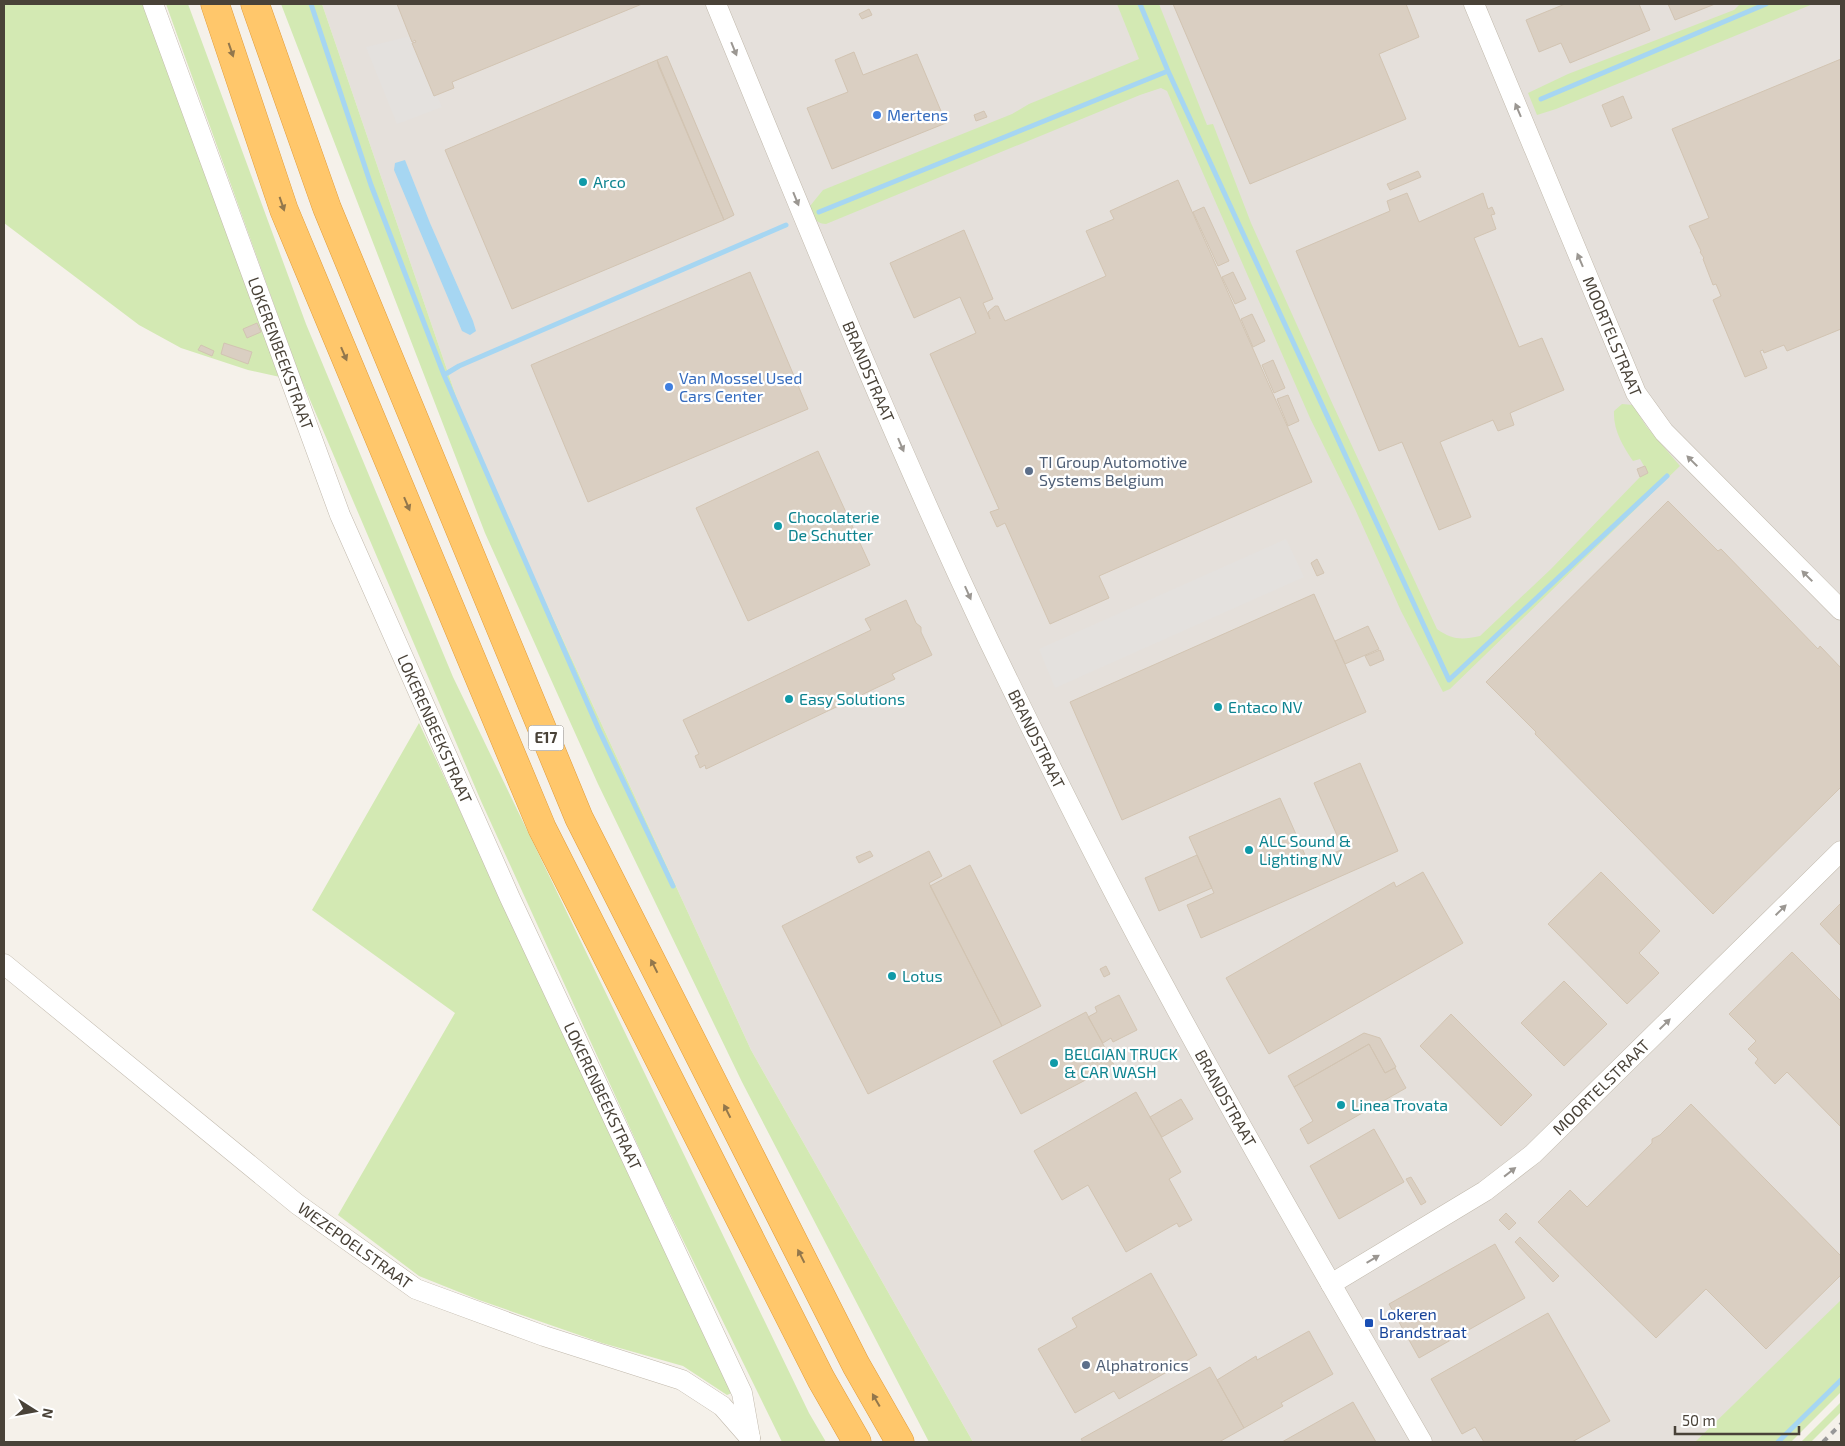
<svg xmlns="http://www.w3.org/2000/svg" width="1845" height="1446" font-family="'Exo 2',sans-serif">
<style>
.industrial{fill:#e5e0db}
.green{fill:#d3e9b3}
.parking{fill:#e4e1de}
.water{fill:#a6d6f2}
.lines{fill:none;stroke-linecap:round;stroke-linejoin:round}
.stream{stroke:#a6d6f2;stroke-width:5}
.building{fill:#dacfc2;stroke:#d2c4b2}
.minor-casing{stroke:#c1b9ac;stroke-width:21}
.highway-casing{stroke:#e09b39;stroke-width:29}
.minor{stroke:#fff;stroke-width:20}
.highway{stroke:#ffc76b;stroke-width:28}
.rail{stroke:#989898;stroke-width:4;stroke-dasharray:6 6;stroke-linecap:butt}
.oneway{fill:#9b9792}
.oneway2{fill:#92774c}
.shop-dot{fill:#3f7fe0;stroke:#fff;stroke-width:2}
.culture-dot{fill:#0f9aa8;stroke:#fff;stroke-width:2}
.service-dot{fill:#5c6f8a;stroke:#fff;stroke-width:2}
.transit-dot{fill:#1a4fb4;stroke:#fff;stroke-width:2}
.labels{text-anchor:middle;stroke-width:4.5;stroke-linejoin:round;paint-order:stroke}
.shield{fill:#fff;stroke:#807b74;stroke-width:1}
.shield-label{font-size:15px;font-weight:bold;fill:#494238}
.shop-label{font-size:16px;fill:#366cbe;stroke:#fff;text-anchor:start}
.culture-label{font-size:16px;fill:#0d838f;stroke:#fff;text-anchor:start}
.street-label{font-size:16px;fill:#494238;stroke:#fff}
.service-label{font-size:16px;fill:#4e5e75;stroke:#fff;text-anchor:start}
.transit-label{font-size:16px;fill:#164399;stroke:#fff;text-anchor:start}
</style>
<rect width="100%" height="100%" fill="#f5f1ea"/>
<path class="industrial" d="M322,4H1841V1366L1764,1442H973L751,1050L470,437Z"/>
<path class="green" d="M4,4H146L280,377L248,370L181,348L139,325L4,223Z
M166,4H188L306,324L453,677L809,1413L826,1442H782L655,1183L481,801L299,374Z
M281,4H322L470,437L751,1050L973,1442H929L742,1082L598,784L485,533Z
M1117,4H1159L1207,125L1213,124L1251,223L1333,405L1437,629C1452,640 1462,640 1480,636L1551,569L1640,477L1648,473L1640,459L1633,461C1623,446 1613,430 1614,411L1622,404L1633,405L1646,426L1680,466L1450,689L1443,692L1401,611L1355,509L1310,418L1167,91L1161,88L1140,95L826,224C814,223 814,217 810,206L823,190L1012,114L1029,104L1139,59Z
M1740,4H1813L1556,109L1537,115L1528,93L1568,74L1734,10Z
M419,723L615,1142L734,1392L727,1395L683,1366L602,1343L479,1300L419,1276L338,1215L455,1013L312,910Z
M1841,1300V1392L1791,1442H1695Z
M1841,1402V1412L1811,1442H1801Z"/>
<path class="parking" d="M410,36L442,107L397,124L366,47Z
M1286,539L1304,577L1055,688L1039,649Z"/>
<path class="water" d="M405,160L430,223L473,321L476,331L470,335L462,331L394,170L395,163Z"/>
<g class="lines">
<path class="stream" d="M311,4L371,185L444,375L459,366L786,225
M1140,4L1168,71L1449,680L1667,476
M1541,99L1766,4
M819,212L1168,71
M444,375L599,730L673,886
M1778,1442L1841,1380"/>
</g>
<path class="building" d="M397,4H642L452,82L454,88L434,96L412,43L416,42L415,40L412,42Z
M1173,4H1406L1419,37L1379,54L1406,119L1250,184Z
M1565,4H1639L1650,30L1570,63L1561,43L1539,52L1526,20Z
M1668,4H1715L1675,20Z
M869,9L872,15L862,19L859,14Z
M854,52L863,75L917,54L946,123L832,169L807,108L848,92L835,60Z
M667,56L734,215L724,220L659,67L657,60Z
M1841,59V329L1787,351L1784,345L1764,353L1763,350L1760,351L1767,368L1745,377L1713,300L1721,296L1716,284L1713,285L1703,259L1704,258L1700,252L1701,251L1689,226L1709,218L1672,129Z
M657,60L724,220L512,309L445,150Z
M1623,96L1632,118L1611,127L1602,105Z
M984,111L987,117L976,121L974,115Z
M1418,171L1421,177L1390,190L1387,184Z
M1178,180L1312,482L1099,576L1109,598L1050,624L1005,523L997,527L990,512L999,509L930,354L976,333L960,297L914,318L890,263L964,230L993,299L983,303L990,319L988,312L995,306H998L1005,321L1106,276L1086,231L1114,219L1110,211Z
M1407,193L1419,222L1483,193L1488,209L1492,207L1495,214L1491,215L1496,229L1474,238L1519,347L1542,338L1564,390L1510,413L1514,425L1498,431L1493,420L1440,442L1471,517L1439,530L1402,442L1379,451L1296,251L1390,211L1387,201Z
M1204,207L1229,261L1218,266L1193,212Z
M750,272L808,409L588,502L531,365Z
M1233,272L1246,299L1235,304L1222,277Z
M1252,314L1265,341L1253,347L1241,319Z
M257,323L261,332L247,338L243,329Z
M224,343L252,352L248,364L221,354Z
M201,345L214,351L212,356L198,350Z
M1273,360L1285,388L1274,393L1262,365Z
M1288,395L1299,421L1288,426L1277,399Z
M818,451L870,565L748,621L696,508Z
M1645,466L1648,473L1640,477L1637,469Z
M1668,501L1718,551L1721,549L1818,649L1820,646L1841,668V787L1713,914L1535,734L1536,732L1486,682Z
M1317,559L1324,573L1317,576L1311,563Z
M1314,594L1366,712L1122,820L1070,702Z
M906,600L916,623L921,627V632L932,655L892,674L895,679L706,769L705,765L700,768L695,756L699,754L683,720L871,630L865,619Z
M1368,626L1379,649L1345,664L1335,641Z
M1380,650L1384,660L1370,666L1365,656Z
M1360,763L1398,851L1201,938L1187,905L1214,893L1189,837L1280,798L1309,864L1343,849L1314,783Z
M870,851L873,856L859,863L856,857Z
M929,851L942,876L929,883L1002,1026L868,1094L782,926Z
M1197,855L1212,888L1159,911L1145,878Z
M970,865L1041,1006L1002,1026L930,886Z
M1423,872L1463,943L1269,1054L1226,978L1394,882L1396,887Z
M1601,872L1660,931L1639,953L1659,973L1627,1004L1548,924Z
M1841,903V946L1820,924Z
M1792,952L1841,1001V1127L1787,1072L1775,1084L1755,1063L1758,1059L1748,1049L1756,1041L1729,1014Z
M1106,966L1110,974L1104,977L1100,969Z
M1564,981L1607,1024L1564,1066L1521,1023Z
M1119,995L1137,1030L1113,1042L1111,1038L1103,1043L1088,1017L1097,1012L1095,1007Z
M1086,1012L1114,1065L1021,1114L993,1061Z
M1451,1014L1532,1095L1501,1126L1420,1046Z
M1364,1033L1380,1038L1396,1067L1385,1073L1369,1044L1294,1087L1288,1076Z
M1369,1044L1385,1073L1395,1068L1406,1088L1308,1144L1300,1129L1313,1121L1294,1087Z
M1136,1092L1181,1172L1169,1179L1192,1220L1179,1227L1177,1223L1126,1252L1088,1185L1062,1200L1034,1151Z
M1181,1099L1193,1119L1162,1137L1150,1117Z
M1691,1104L1841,1256V1275L1766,1349L1706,1289L1656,1338L1538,1222L1570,1190L1587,1207L1652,1143V1139L1660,1135Z
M1374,1129L1404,1182L1339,1219L1310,1166Z
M1411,1177L1426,1202L1421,1205L1406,1179Z
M1506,1213L1516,1223L1509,1230L1499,1220Z
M1520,1237L1559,1276L1553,1282L1515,1242Z
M1495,1244L1525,1298L1419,1358L1389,1304Z
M1151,1273L1197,1355L1119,1399L1114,1391L1075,1413L1038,1349L1077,1327L1072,1318Z
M1548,1313L1610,1421L1572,1442H1484L1475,1427L1462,1434L1431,1379Z
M1309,1331L1333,1374L1281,1403L1283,1406L1244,1428L1217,1380L1256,1356L1257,1360Z
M1210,1367L1244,1428L1219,1442H1083L1081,1439Z
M1353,1402L1376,1442H1282Z"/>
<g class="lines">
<g class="minor-casing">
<g id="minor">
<path id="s1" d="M153,4L340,515L510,898L742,1393L750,1438"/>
<path id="s2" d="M716,4C804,217 890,432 989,641C1045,757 1102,873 1164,986C1247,1140 1335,1291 1422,1442"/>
<path id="s3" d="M1474,4L1636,393L1664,432L1841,610"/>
<path id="s4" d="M4,964L297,1204L416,1289L544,1336L682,1380L722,1406L750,1438"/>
<path id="s5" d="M1331,1284L1485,1191L1533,1154L1841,851"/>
</g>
</g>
<g class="highway-casing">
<path id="highway" d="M215,4L284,210L542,828L821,1379L857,1442
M255,4L327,208L579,818L856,1365L900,1442"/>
</g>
<use href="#minor" class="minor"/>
<use href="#highway" class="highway"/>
<path class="rail" d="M1823,1442L1841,1424"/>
</g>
<defs><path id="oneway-solid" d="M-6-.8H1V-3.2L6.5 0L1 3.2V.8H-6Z" transform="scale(1.25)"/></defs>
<g class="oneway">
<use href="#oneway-solid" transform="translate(734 49) rotate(68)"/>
<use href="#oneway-solid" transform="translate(1518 110) rotate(-113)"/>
<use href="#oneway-solid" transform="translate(796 199) rotate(68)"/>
<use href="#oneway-solid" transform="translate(1580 260) rotate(-113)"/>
<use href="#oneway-solid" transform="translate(901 445) rotate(67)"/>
<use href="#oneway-solid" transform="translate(1692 461) rotate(-135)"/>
<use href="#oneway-solid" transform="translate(1807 576) rotate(-135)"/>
<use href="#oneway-solid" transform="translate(968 593) rotate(66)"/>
<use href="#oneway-solid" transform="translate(1781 910) rotate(-44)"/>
<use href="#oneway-solid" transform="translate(1665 1024) rotate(-44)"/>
<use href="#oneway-solid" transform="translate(1510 1172) rotate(-38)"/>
<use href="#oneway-solid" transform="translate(1373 1259) rotate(-31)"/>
</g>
<g class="oneway2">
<use href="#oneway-solid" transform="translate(231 50) rotate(71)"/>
<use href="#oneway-solid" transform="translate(282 204) rotate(71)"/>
<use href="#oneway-solid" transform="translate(344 354) rotate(67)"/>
<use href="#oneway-solid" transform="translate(407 504) rotate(67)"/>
<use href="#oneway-solid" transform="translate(654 966) rotate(-117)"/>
<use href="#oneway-solid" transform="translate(727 1111) rotate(-117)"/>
<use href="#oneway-solid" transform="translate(801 1256) rotate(-117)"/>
<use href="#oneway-solid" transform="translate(876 1400) rotate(-120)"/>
</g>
<g class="shop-dot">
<circle cx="877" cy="115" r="5"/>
<circle cx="669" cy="387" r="5"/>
</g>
<g class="culture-dot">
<circle cx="583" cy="182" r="5"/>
<circle cx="778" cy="526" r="5"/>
<circle cx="789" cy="699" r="5"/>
<circle cx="1218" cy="707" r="5"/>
<circle cx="1249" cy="850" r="5"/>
<circle cx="892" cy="976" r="5"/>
<circle cx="1054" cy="1063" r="5"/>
<circle cx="1341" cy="1105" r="5"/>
</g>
<g class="service-dot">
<circle cx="1029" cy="471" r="5"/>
<circle cx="1086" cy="1365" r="5"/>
</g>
<rect class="transit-dot" x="1364" y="1318" width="10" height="10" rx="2.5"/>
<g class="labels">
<rect class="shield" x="528.5" y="725.5" width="35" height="25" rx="4"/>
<g class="shield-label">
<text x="546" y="743">E17</text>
</g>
<g class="shop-label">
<text x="887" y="121">Mertens</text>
<text x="679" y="384">Van Mossel Used<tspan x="679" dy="18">Cars Center</tspan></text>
</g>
<g class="culture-label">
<text x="593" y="188">Arco</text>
<text x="788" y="523">Chocolaterie<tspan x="788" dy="18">De Schutter</tspan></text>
<text x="799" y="705">Easy Solutions</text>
<text x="1228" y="713">Entaco NV</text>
<text x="1259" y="847">ALC Sound &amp;<tspan x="1259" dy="18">Lighting NV</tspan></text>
<text x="902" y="982">Lotus</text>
<text x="1064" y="1060">BELGIAN TRUCK<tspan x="1064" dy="18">&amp; CAR WASH</tspan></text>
<text x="1351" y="1111">Linea Trovata</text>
</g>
<g class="street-label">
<text dy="6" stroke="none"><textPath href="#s3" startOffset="360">MOORTELSTRAAT</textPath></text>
<text dy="6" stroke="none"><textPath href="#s1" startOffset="372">LOKERENBEEKSTRAAT</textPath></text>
<text dy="6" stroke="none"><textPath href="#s2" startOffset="398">BRANDSTRAAT</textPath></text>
<text dy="6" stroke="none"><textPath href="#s1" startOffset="778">LOKERENBEEKSTRAAT</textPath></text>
<text dy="6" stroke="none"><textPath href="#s2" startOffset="802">BRANDSTRAAT</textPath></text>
<text dy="6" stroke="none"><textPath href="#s5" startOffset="336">MOORTELSTRAAT</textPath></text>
<text dy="6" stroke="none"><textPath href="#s1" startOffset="1182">LOKERENBEEKSTRAAT</textPath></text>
<text dy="6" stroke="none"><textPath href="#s2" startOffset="1208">BRANDSTRAAT</textPath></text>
<text dy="6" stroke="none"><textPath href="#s4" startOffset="450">WEZEPOELSTRAAT</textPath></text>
</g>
<g class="service-label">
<text x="1039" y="468">TI Group Automotive<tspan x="1039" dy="18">Systems Belgium</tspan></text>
<text x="1096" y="1371">Alphatronics</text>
</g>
<g class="transit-label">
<text x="1379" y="1320">Lokeren<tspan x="1379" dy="18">Brandstraat</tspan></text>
</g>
</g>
<rect width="1845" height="1446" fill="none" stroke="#494238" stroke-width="10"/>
<g transform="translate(35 1411) rotate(101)" stroke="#ffffff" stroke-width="4" paint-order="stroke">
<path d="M0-4L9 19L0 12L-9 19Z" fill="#494238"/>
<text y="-8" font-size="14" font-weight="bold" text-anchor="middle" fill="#494238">N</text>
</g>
<path d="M1675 1426v8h124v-8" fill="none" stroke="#494238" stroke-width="2.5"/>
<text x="1682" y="1426" font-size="15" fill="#494238" stroke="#ffffff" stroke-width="4" paint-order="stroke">50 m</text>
</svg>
